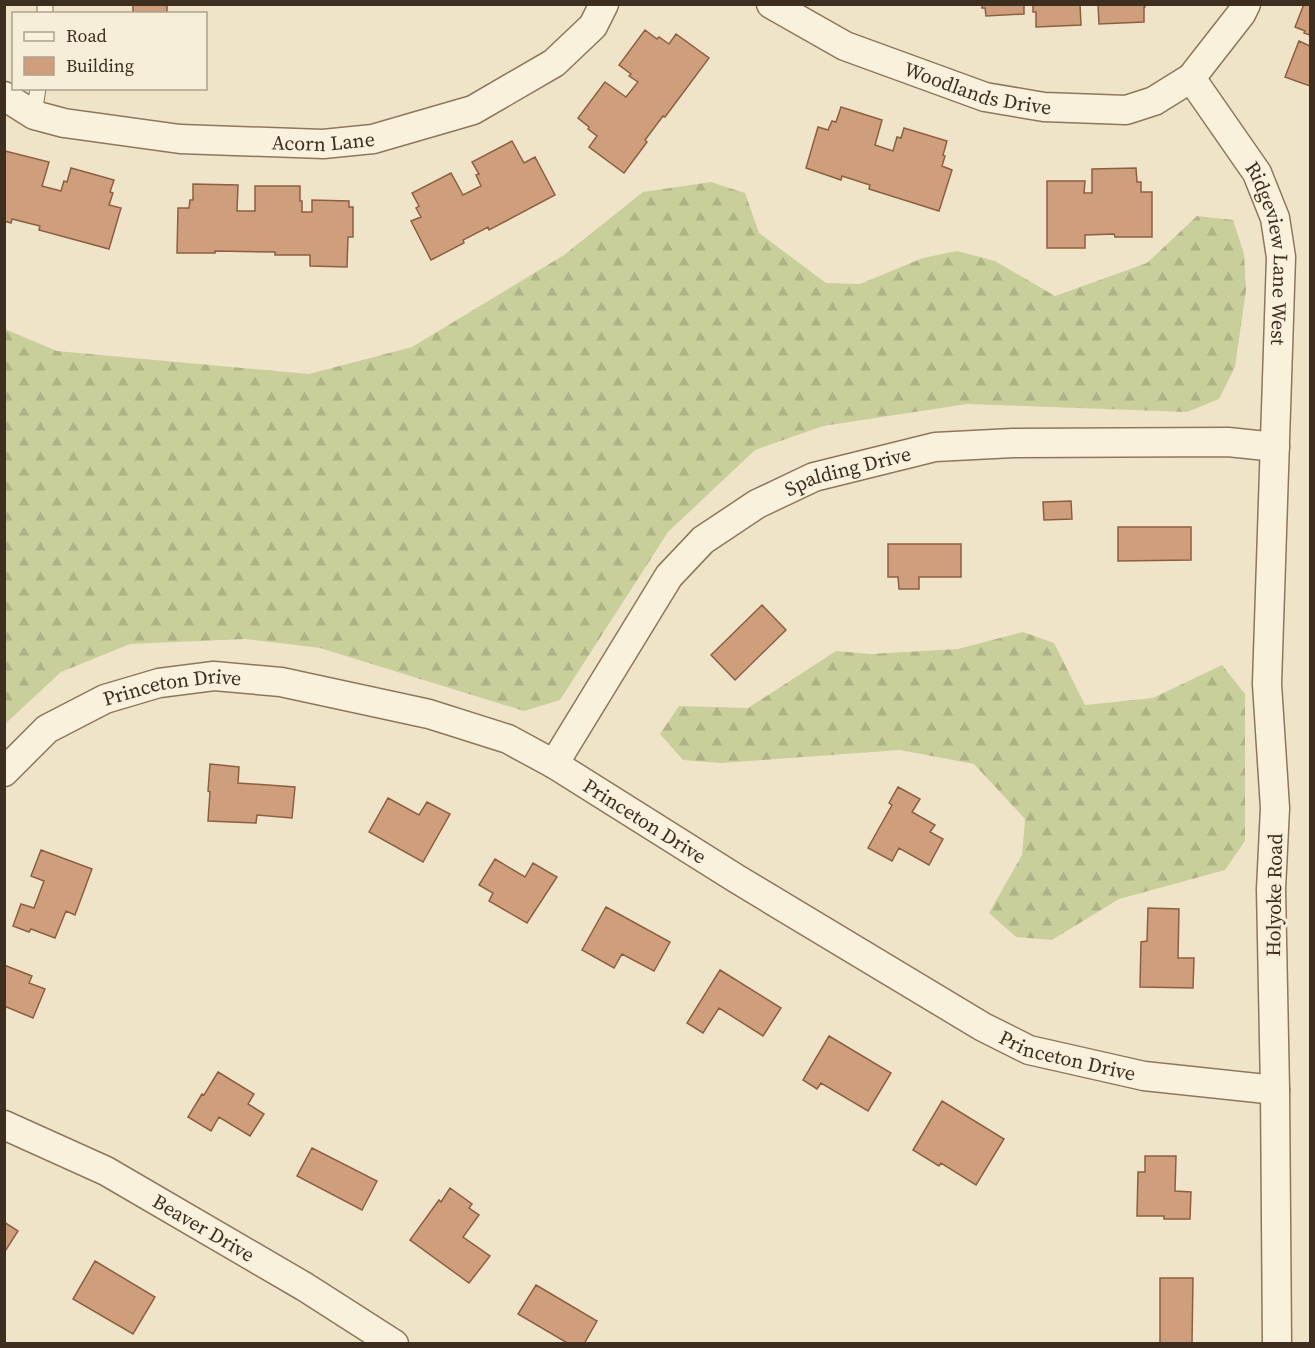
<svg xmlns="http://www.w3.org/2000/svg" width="1315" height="1348" font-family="'Source Serif 4',serif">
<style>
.forest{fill:url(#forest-firs)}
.building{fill:#cf9f7d;stroke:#8d5f41;stroke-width:1.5}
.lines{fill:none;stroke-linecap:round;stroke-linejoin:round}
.lane-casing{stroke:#8d765c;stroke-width:17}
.street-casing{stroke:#8d765c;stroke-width:31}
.lane{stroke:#faf1dc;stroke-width:15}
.street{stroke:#faf1dc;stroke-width:28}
.labels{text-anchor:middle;stroke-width:6;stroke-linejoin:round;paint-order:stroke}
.street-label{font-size:20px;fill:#3d2e20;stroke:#f7eed8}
</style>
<defs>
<pattern id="forest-firs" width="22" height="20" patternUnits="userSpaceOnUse" patternTransform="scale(1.5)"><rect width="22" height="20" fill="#c9cf9b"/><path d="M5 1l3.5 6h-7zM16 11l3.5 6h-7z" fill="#aeb285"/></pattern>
</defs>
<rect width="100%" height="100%" fill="#f0e4c8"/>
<path class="forest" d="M711,182L745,193L759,233L826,283L860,284L923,258L957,251L995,261L1055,296L1147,263L1197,216L1233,220L1244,254L1246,290L1235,367L1219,399L1187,412L967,404L823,426L755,450L668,532L560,700L524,711L320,648L245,639L130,644L61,672L5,724V329L57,351L309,374L412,347L564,255L643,192Z
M1023,632L1054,643L1085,705L1153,698L1222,665L1245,694V841L1225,870L1119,899L1052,940L1016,937L989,913L1022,855L1025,819L974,764L900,750L721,763L683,760L660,734L679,706L748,708L836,651L871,654L958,649Z"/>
<path class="building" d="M133,4H167V14H133Z
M982,4H1024V14L986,16L985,8H982Z
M1033,4H1080L1081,25L1036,27V12H1033Z
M1098,4H1145V7H1144V22L1099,24Z
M1304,4H1310V35L1304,33L1305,31L1295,27Z
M645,30L657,39L659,37L669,44L676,34L709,58L665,117L663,116L645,140L647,142L624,173L589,147L597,136L588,129L589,127L578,118L605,82L626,97L638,82L629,76L631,74L619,65Z
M1299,41L1310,46V86L1285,77Z
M841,107L882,120L875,145L893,151L897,137L901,138L904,128L947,141L943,155L945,156L942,166L952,170L939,211L869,189L870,185L842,176L841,180L806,168L818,127L828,130L832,121L836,122Z
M512,141L524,163L535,157L555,195L489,230L488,227L463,240L464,243L431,260L411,221L421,217L416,208L419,206L412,193L451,173L463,195L481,186L476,175L479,174L472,162Z
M5,151L49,162L42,186L61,191L64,181L67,182L71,168L114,180L110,192L113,193L109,205L121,208L109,249L39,230L40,226L12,219L11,223L4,221Z
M1136,168L1137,182H1141V192H1152V237H1115L1114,234L1085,235V248H1047V181H1085L1084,193H1092V169Z
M193,184L238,185L237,211H255V186H300V201H302V212H312V200L349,201V207H353V237H348L347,267L310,266V255H275V252L215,251V253H177L178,208H189L190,200H193Z
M1071,501L1072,519L1044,520L1043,502Z
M1118,527H1191V560L1118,561Z
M888,544H961V577H919V589H899L898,577H888Z
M762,605L786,630L735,680L711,655Z
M210,764L239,767L238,783L295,787L292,818L257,815L256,823L208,821L210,792L208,791Z
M898,787L920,799L912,812L935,825L930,832L943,839L929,865L899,848L892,861L868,848L892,805L889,803Z
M388,798L419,815L427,802L450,814L423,862L369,832Z
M41,850L92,869L75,915L66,911L55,938L31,929L29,932L13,926L21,904L34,908L44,881L31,876Z
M495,859L525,877L533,863L557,877L527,923L489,901L493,893L479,885Z
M606,907L670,942L654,971L622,954L614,968L582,950Z
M1148,908L1179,909L1178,958H1194L1193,988L1140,987L1141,942L1147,941Z
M4,965L32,976L29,983L45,989L33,1018L4,1006Z
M720,970L781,1008L763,1036L719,1008L703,1033L687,1023Z
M829,1036L891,1073L868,1111L821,1083L817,1089L803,1080Z
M218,1072L254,1094L248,1104L264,1114L250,1136L219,1117L211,1131L188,1117L202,1094L204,1095Z
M942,1101L1004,1139L976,1185L941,1163L939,1166L913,1150Z
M312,1148L377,1181L362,1210L297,1176Z
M1145,1156H1176L1175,1191L1191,1192L1190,1219H1164V1216H1137L1138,1172H1145Z
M450,1188L472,1204L469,1208L479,1215L463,1237L490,1256L469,1283L410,1240L439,1200L441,1202Z
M4,1222L18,1231L4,1253Z
M95,1261L155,1297L133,1334L73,1299Z
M1160,1278H1193L1192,1344H1160Z
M536,1285L597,1321L584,1344H569L518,1314Z"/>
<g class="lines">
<g class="lane-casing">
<path id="lane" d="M45,4V14
M34,115L38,88"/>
</g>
<g class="street-casing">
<g id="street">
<path id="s1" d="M771,4L845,46L985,97L1044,107L1126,110L1154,101L1191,78L1241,14L1246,4"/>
<path id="s2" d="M1191,78L1257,173L1275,218L1281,257L1267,684L1275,808L1271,889L1275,1090L1277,1344"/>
<path id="s3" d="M4,96L34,115L64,123L180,139L323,144L373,139L473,110L554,63L593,26L604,4"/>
<path id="s4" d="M554,764L669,576L703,540L757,504L814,477L935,447L1013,443L1228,442L1275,447"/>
<path id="s5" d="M4,772L47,729L105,699L159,683L214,676L281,682L429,714L508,739L554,764L737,879L983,1027L1029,1050L1144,1076L1275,1090"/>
<path id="s6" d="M4,1125L106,1171L305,1287L394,1344"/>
</g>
</g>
<use href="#lane" class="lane"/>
<use href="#street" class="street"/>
</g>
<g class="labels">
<g class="street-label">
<text dy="7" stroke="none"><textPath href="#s1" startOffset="225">Woodlands Drive</textPath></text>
<text dy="7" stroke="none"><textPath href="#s3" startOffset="327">Acorn Lane</textPath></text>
<text dy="7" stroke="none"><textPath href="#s2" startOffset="198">Ridgeview Lane West</textPath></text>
<text dy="7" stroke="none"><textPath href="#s4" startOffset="432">Spalding Drive</textPath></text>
<text dy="7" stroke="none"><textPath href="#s5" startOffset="195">Princeton Drive</textPath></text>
<text dy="7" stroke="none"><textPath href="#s5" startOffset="699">Princeton Drive</textPath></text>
<text transform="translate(1274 895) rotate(-89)" y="7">Holyoke Road</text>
<text dy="7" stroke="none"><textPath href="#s5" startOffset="1185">Princeton Drive</textPath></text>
<text dy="7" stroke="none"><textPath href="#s6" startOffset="225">Beaver Drive</textPath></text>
</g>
</g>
<rect width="1315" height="1348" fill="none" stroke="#3d2e20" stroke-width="12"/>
<rect x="12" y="12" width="195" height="78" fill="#f7eed8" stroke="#ada18e" stroke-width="1.5"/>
<rect x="24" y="32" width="30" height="9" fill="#faf1dc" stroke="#ada18e" stroke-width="1.5"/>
<text x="66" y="42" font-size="18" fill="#3d2e20">Road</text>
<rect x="24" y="57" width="30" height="18" fill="#cf9f7d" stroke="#ada18e" stroke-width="1.5"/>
<text x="66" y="72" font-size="18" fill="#3d2e20">Building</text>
</svg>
